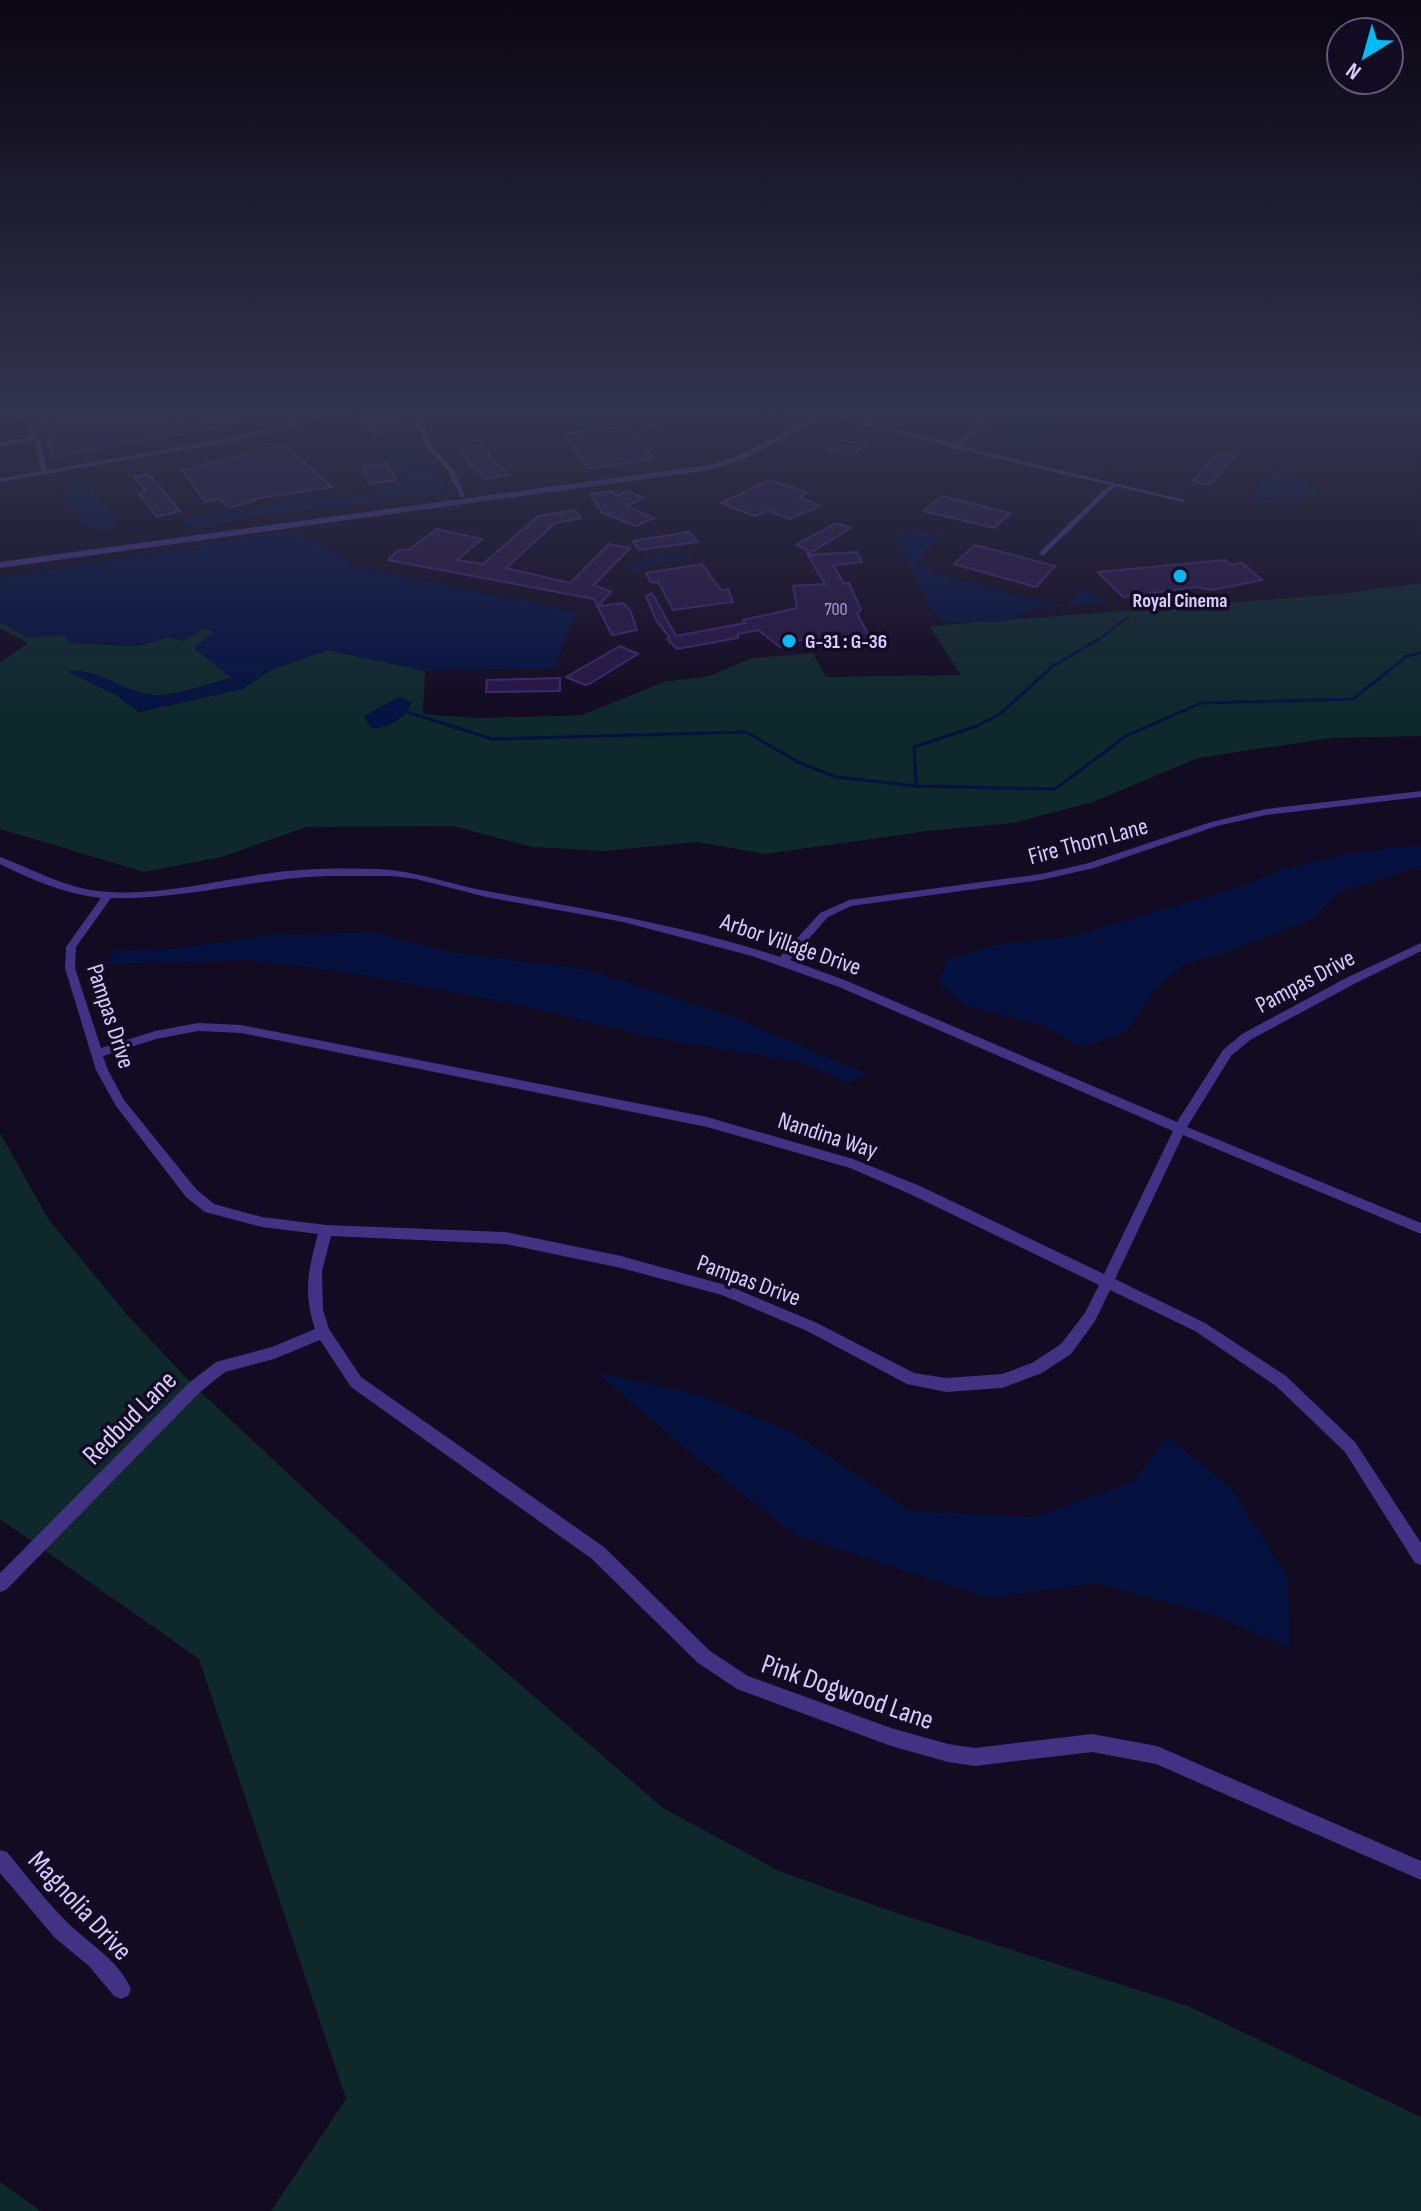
<svg xmlns="http://www.w3.org/2000/svg" width="1421" height="2211" font-family="'Sofia Sans Condensed',sans-serif">
<style>
.green{fill:#0e282c}
.water{fill:#051240}
.lines{fill:none;stroke-linecap:round;stroke-linejoin:round}
.stream-far1{stroke:#051240;stroke-width:2}
.stream{stroke:#051240;stroke-width:3}
.building{fill:#261644;stroke:#402672;stroke-width:2}
.minor{fill:#413284;fill-rule:evenodd}
.tertiary{fill:#413284;fill-rule:evenodd}
.poi-dot{fill:#00baf6;stroke:#120b21;stroke-width:3}
.labels{text-anchor:middle;stroke-width:7;stroke-linejoin:round;paint-order:stroke}
.far-number-label{font-size:18px;fill:#ac9ed0}
.far-poi-label{font-size:20px;font-weight:bold;fill:#d9cbff;stroke:#120b21}
.street-label{font-size:24px;fill:#d9cbff;stroke:#120b21}
.near-street-label{font-size:28px;fill:#d9cbff;stroke:#120b21}
</style>
<rect width="100%" height="100%" fill="#120b21"/>
<path class="green" d="M1421,583V736L1331,738L1198,758L1093,802L1013,823L928,831L765,854L697,842L604,851L532,847L453,826L306,827L222,857L144,872L0,829V663L28,643L0,628V622L27,637L66,635L70,643L136,646L170,637L183,641L205,628L214,633L194,648L232,678C211,683 172,697 152,695C122,692 99,667 69,672L118,696L139,712L242,689L273,669L328,650L425,671L423,714L478,718L582,715L664,682L709,676L752,658L813,653L826,677L961,675L929,626L1339,594Z
M0,1133L49,1220L129,1317L191,1383L441,1616L663,1808L779,1871L896,1913L1188,2006L1421,2117V2211H271L346,2099L199,1659L0,1519Z
M0,2182L41,2211H0Z"/>
<path class="water" d="M552,409L597,413L607,423L520,435L510,433L517,429L566,423L560,412Z
M1030,409H1052L1062,441L997,440L992,438Z
M401,448C422,449 443,473 444,494L402,493L380,501L264,514L200,529L183,523L189,516L248,510L303,499L360,495L376,492L410,477L391,456L394,450Z
M1272,471L1296,475L1319,494L1269,502L1254,499L1253,495Z
M85,482L110,509L117,527C88,542 73,511 59,490L71,483Z
M925,530L940,535L915,563L936,574L1056,605L1069,604L1083,590H1091L1103,602L1034,609L1003,622H942L929,604L895,536Z
M291,531L341,555L353,566L577,612L554,668L425,671L328,650L273,669L242,689L139,712L118,696L67,671C98,668 121,690 151,695C169,698 211,683 231,678L194,648L213,632L205,628L183,641L170,637L136,646L70,643L65,635L27,637L0,622V577Z
M684,552L692,560L657,563L638,572L628,569L646,557Z
M399,697L412,702C406,718 387,730 371,728L364,716Z
M1421,846V866L1338,893L1314,918L1228,952L1184,964L1155,989L1128,1030L1082,1048L1044,1026L965,1005L938,982L947,960L995,945L1074,936L1245,885L1290,867L1361,851Z
M373,932L444,951L584,969L728,1015L869,1075L846,1083L804,1063L645,1036L525,1006L357,974L248,960L107,964L114,951L169,949L274,935Z
M596,1372L699,1395L792,1432L911,1511L1034,1517L1132,1482L1168,1437L1232,1489L1288,1577L1289,1648L1210,1614L1095,1583L990,1598L795,1535L694,1456Z"/>
<g class="lines">
<path class="stream-far1" d="M1060,442L1115,476
M1126,479L1208,496"/>
<path class="stream" d="M1127,618L1102,637L1053,666L1000,714L977,726L914,747L916,786L1055,789L1126,736L1201,703L1353,699L1407,656L1421,653
M407,712L492,739L746,732L800,763L836,777L916,786"/>
</g>
<path class="building" d="M97,409H168L177,420L236,409H256L266,417L52,457L48,442L53,441L40,420Z
M379,413L400,429L377,434L356,418Z
M628,426L654,459L588,469L564,434Z
M840,439L866,445L851,455L828,449Z
M481,440L493,461L510,475L486,479L465,459L457,443Z
M283,444L332,487L253,499L255,501L228,508L220,499L205,502L182,470Z
M1218,453L1234,456L1210,485L1193,481Z
M387,463L396,480L370,484L362,467Z
M148,474L153,479L180,511L157,517L138,493L146,491L134,477Z
M770,480L801,490L806,493L799,497L820,506L790,519L769,511L754,516L721,503Z
M613,491L616,496L627,491L644,498L626,506L654,518L636,526L602,513L590,494Z
M942,496L1010,513L994,528L923,511Z
M575,510L581,518L555,523L506,568L570,583L609,544L630,548L594,585L611,592L598,606L623,603L630,610L637,630L612,635L594,599L388,560L398,550H408L437,529L482,539L457,560L483,564L538,516Z
M836,523L851,528L808,554L805,549L796,545Z
M689,532L698,542L639,550L633,541Z
M975,545L1055,566L1036,587L954,564Z
M857,552L862,562L833,565L844,584L849,583L861,610L857,613L872,642L868,643L822,648L813,636L780,647L758,630L738,634V638L677,649L667,639L670,638L656,620L646,596L652,593L676,636L745,623L743,620L797,608L793,586L825,584L808,555Z
M1225,560L1232,565L1242,563L1262,580L1212,590L1196,587L1123,597L1098,572Z
M702,564L721,590L728,589L733,602L673,610L659,583L651,582L646,573Z
M620,646L638,654L589,684L585,685L566,677Z
M560,678V691L486,692L487,680H490Z"/>
<g class="lines">
<path class="minor" d="M357,409H368L230,442L0,482V478L41,471L34,440L0,447V443L32,437L23,420L0,425V421L27,417L39,438L47,470L230,438Z
M392,409H399L424,428L433,447L454,470L465,497H461L448,471L428,449L419,430Z
M692,409H701L649,429L644,428Z
M770,409H782L809,416L806,418Z
M795,409H806L955,444L999,409H1006L961,446L1185,500L1182,502L1115,486L1043,556L1039,554L1040,552L1109,485L957,449L954,450L951,447Z
M1421,791V797L1266,815L1217,826L1094,868L1041,880L851,906L828,917L790,960L847,981L1177,1122L1223,1050L1242,1034L1346,978L1421,943V951L1354,984L1250,1040L1231,1056L1187,1127L1421,1223V1234L1183,1135L1115,1279L1205,1323L1286,1376L1355,1442L1421,1543V1565L1415,1563L1345,1452L1276,1386L1195,1331L1110,1290L1095,1321L1071,1354L1042,1373L1002,1388L946,1392L907,1384L807,1331L722,1295L621,1268L505,1244L331,1236L322,1271L323,1310L329,1329L361,1377L604,1547L710,1651L748,1676L891,1728L948,1744L975,1748L1092,1734L1157,1746L1421,1861V1880L1156,1764L1092,1752L975,1766L948,1762L891,1746L737,1689L698,1663L592,1559L351,1387L320,1340L274,1359L225,1372L200,1392L6,1590L0,1592V1573L190,1382L216,1362L272,1347L315,1329C303,1292 308,1271 318,1234L262,1227L205,1212L186,1197L116,1106L96,1070L65,968L66,947L101,898C65,894 32,880 0,864V857C33,869 61,886 97,891C153,897 209,882 264,874C302,868 341,868 379,869C416,871 450,884 486,891C586,909 683,925 780,957L820,913L849,900L1041,874L1089,863L1211,822L1266,809ZM328,876H392L416,879L486,897L623,922L752,956L839,987L1173,1131L1104,1274L920,1186L853,1159L707,1117L241,1025L198,1023L155,1031L101,1048L75,968L76,947L111,898C184,900 255,878 328,876ZM198,1031L241,1033L707,1127L850,1168L910,1194L1099,1285L1085,1313L1061,1344L1032,1363L1002,1374L946,1378L914,1373L817,1323L729,1286L621,1256L505,1232L326,1225L262,1217L214,1204L196,1189L124,1100L108,1070L103,1056L156,1039Z
M0,1850L7,1852C27,1876 47,1903 70,1925C91,1945 119,1961 131,1989L128,1996L121,1999L114,1996L89,1966L55,1938L0,1873Z"/>
<path class="tertiary" d="M829,409H839L743,460L710,470L0,568V562L709,465L737,456Z"/>
</g>
<linearGradient id="sky" x2="0" y2="1"><stop stop-color="#0a0612"/><stop offset="0.57" stop-color="#33344e"/><stop offset="1" stop-color="#33344e" stop-opacity="0"/></linearGradient>
<rect width="1421" height="719" fill="url(#sky)"/>
<g class="poi-dot">
<circle cx="1180" cy="576" r="8"/>
<circle cx="789" cy="641" r="8"/>
</g>
<g class="labels">
<g class="far-number-label">
<text x="836" y="615">700</text>
</g>
<g class="far-poi-label">
<text x="1180" y="607">Royal Cinema</text>
<text x="805" y="648" text-anchor="start">G-31 : G-36</text>
</g>
<g class="street-label">
<text transform="translate(1088 841) rotate(-15)" y="8">Fire Thorn Lane</text>
<text transform="translate(791 944) rotate(19)" y="8">Arbor Village Drive</text>
<text transform="translate(1305 981) rotate(-28)" y="8">Pampas Drive</text>
<text transform="translate(111 1016) rotate(72)" y="8">Pampas Drive</text>
<text transform="translate(828 1135) rotate(18)" y="8">Nandina Way</text>
<text transform="translate(749 1280) rotate(20)" y="8">Pampas Drive</text>
</g>
<g class="near-street-label">
<text transform="translate(129 1417) rotate(-45)" y="10">Redbud Lane</text>
<text transform="translate(848 1691) rotate(19)" y="10">Pink Dogwood Lane</text>
<text transform="translate(81 1905) rotate(47)" y="10">Magnolia Drive</text>
</g>
</g>
<g transform="translate(1365 56) rotate(217)"><circle r="38" fill="#120b21" stroke="#62587a" stroke-width="2"/>
<path d="M0-6L14 30L0 20L-14 30Z" fill="#00baf6"/>
<text y="-12" font-size="22" font-weight="bold" text-anchor="middle" fill="#d9cbff">N</text>
</g>
</svg>
